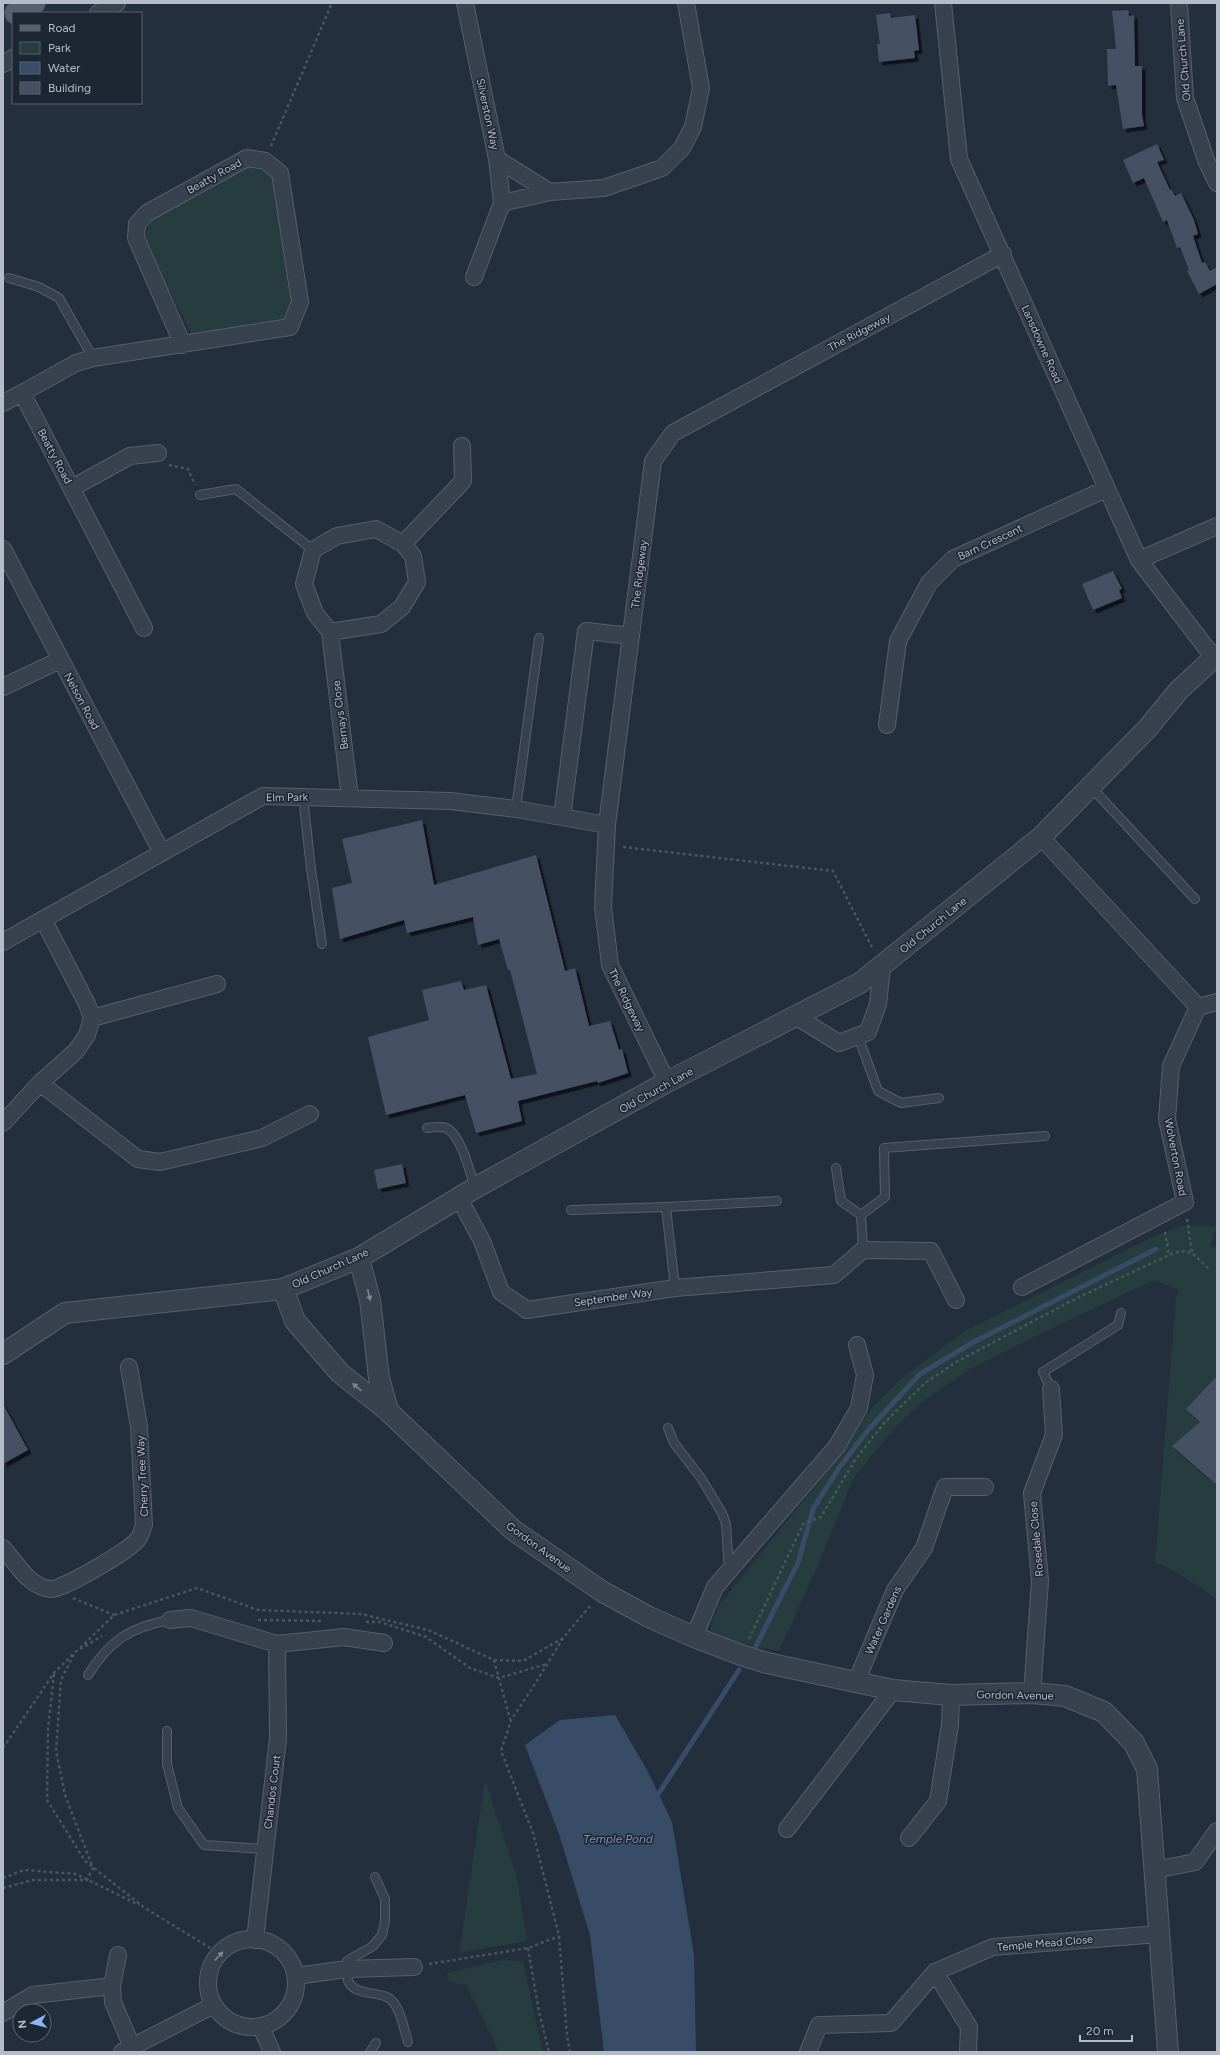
<svg xmlns="http://www.w3.org/2000/svg" width="1220" height="2055" font-family="Figtree,sans-serif">
<style>
.green{fill:#263c3f}
.water{fill:#394c67}
.lines{fill:none;stroke-linecap:round;stroke-linejoin:round}
.stream{stroke:#394c67;stroke-width:5}
.building{fill:#455162;filter:url(#shadow)}
.service-casing{stroke:#565f6c;stroke-width:10}
.minor-casing{stroke:#565f6c;stroke-width:18}
.tertiary-casing{stroke:#565f6c;stroke-width:22}
.primary-casing{stroke:#414a57;stroke-width:24}
.path{stroke:#44595c;stroke-width:2.5;stroke-dasharray:3 3;stroke-linecap:butt}
.service{stroke:#38414e;stroke-width:8}
.minor{stroke:#38414e;stroke-width:16}
.tertiary{stroke:#38414e;stroke-width:20}
.primary{stroke:#56606e;stroke-width:22}
.oneway{fill:#7c8592}
.labels{text-anchor:middle;stroke-width:3;stroke-linejoin:round;paint-order:stroke}
.street-label{font-size:11px;fill:#b4bcc9;stroke:#1d2633}
.water-label{font-size:12px;font-style:italic;fill:#7c92b1;stroke:#1d2633}
</style>
<defs>
<filter id="shadow"><feDropShadow dx="3.5" dy="3.5" stdDeviation="0" flood-color="#0009"/></filter>
</defs>
<rect width="100%" height="100%" fill="#242f3e"/>
<path class="green" d="M248,166L272,176L294,298L281,322L193,337L144,241L152,217Z
M1180,1226H1217L1210,1247L1217,1246V1599L1176,1572L1155,1562L1176,1297L1179,1290L1154,1280L1034,1337L970,1369L924,1400L893,1430L853,1479L815,1572L779,1651L733,1641L710,1630L718,1606L838,1458L871,1409L902,1378L965,1331L1136,1245Z
M485,1780L517,1877L527,1941L459,1953Z
M503,1960L523,1961L543,2052H499L466,1985L448,1981L447,1973Z"/>
<path class="water" d="M615,1715L647,1770L672,1822L694,1955L696,2052H604L590,1935L559,1834L525,1745L560,1720Z"/>
<g class="lines">
<path class="stream" d="M756,1646L798,1563L813,1509L839,1468L869,1429L920,1374L972,1343L1156,1249
M659,1793L739,1670"/>
</g>
<path class="building" d="M1128,10L1129,16L1134,15L1135,66H1142V115L1144,126L1123,129L1116,85L1108,86L1107,49H1116L1112,11Z
M890,13L891,18L915,15L919,50L914,51L915,58L879,62L877,44H880L876,15Z
M1157,144L1164,160L1157,162L1170,190L1171,189L1175,196L1181,193L1194,220L1198,234L1193,236L1202,263L1205,262L1210,271L1217,267V284L1199,294L1187,271L1189,270L1180,247L1177,248L1167,220L1163,222L1144,178L1133,183L1123,160Z
M1113,571L1122,589L1119,590L1122,598L1093,610L1082,584Z
M422,820L434,885L536,855L565,971L575,968L589,1026L610,1021L619,1050L622,1049L628,1073L598,1083L597,1081L518,1101L522,1121L476,1133L465,1095L386,1115L368,1037L429,1020L422,990L461,981L464,990L486,985L511,1079L537,1074L510,970H508L499,939L478,945L473,917L407,933L404,920L340,939L332,888L352,883L342,839Z
M402,1164L406,1183L378,1189L374,1170Z
M1217,1376V1485L1172,1446L1200,1422L1186,1409Z
M3,1404L28,1450L3,1464Z"/>
<g class="lines">
<g class="service-casing">
<path id="service" d="M9,278L39,287L59,298L93,358
M200,495L236,489L313,550
M1091,787L1195,899
M303,796L311,869L322,944
M516,809L539,638
M858,1036L878,1091L901,1103L939,1098
M427,1128C433,1127 440,1126 446,1128C461,1134 470,1173 475,1188
M836,1168L841,1201L861,1215L863,1250
M571,1210L666,1207
M861,1215L885,1197L884,1148L1045,1136
M675,1288L666,1207L777,1201
M1051,1389L1043,1372L1118,1325L1121,1313
M668,1428L674,1443L701,1478L722,1513L726,1524L729,1570
M88,1675C109,1641 130,1627 170,1620
M167,1731V1764L178,1808L204,1845L265,1849
M375,1877L385,1899V1921L382,1935L373,1946L347,1961L348,1981C357,1999 383,1988 394,2003C402,2014 404,2030 408,2042
M370,2052L376,2043"/>
</g>
<g class="minor-casing">
<path id="minor" d="M465,3L497,159L550,192L604,188L662,168L682,148L693,127L701,88L686,3
M943,3L959,159L1139,560L1214,658
M1179,3L1185,98L1206,160L1217,183
M98,13L117,3
M3,64L13,58
M497,159L502,203
M474,277L502,203L550,192
M3,403L22,393
M72,488L130,456L158,453
M376,529L403,544L413,556L417,582L402,607L381,624L330,632L315,613L304,584L313,550L337,536Z
M403,544L463,481L462,446
M3,549L162,853
M1139,560L1217,526
M144,628L22,393L76,363L93,358L290,327L300,302L280,173L265,161L247,158L147,213L137,224L136,238L183,345
M330,632L350,798
M3,687L60,660
M887,725L898,641L929,583L953,559L1106,489
M562,817L586,631L631,636
M1041,837L1198,1007
M3,942L263,796L450,801L516,809L607,825
M1198,1007L1217,1002
M797,1017L839,1043L868,1032L878,1004L882,967
M92,1018L217,984
M667,1082L610,965L603,907L607,825L653,461L673,433L1003,254
M40,1083L138,1159L160,1162L262,1138L310,1114
M3,1123L40,1083L76,1051L87,1035L92,1018L87,1004L43,919
M459,1198L482,1241L501,1292L527,1310L675,1288L834,1275L863,1250L931,1251L956,1300
M1022,1287L1185,1202L1167,1119L1171,1066L1198,1007
M3,1548C16,1563 30,1588 51,1589C62,1590 132,1549 138,1539C141,1536 142,1529 144,1525L139,1427L129,1367
M170,1620L191,1618L277,1644L278,1738L255,1940
M694,1637L715,1587L837,1446L859,1408L865,1375L857,1345
M277,1644L344,1637L384,1643
M856,1682L895,1590L924,1548L945,1487H985
M1032,1693L1040,1581L1032,1493L1054,1435L1051,1389
M787,1829L893,1690
M909,1838L938,1801L950,1725L951,1695
M1155,1870L1195,1862L1217,1831
M208 1983a44 44 0 1 1 88 0a44 44 0 1 1-88 0Z
M118,1955L112,1986L113,2002L132,2047
M935,1972L969,2027L968,2052
M296,1976L347,1969L414,1967
M3,2013L33,1995L112,1986
M261,2027L272,2052
M122,2052L214,2005
M808,2052L819,2025L891,2023L935,1972L993,1947L1159,1934"/>
</g>
<g class="tertiary-casing">
<path id="tertiary" d="M359,1258L370,1300L379,1378L388,1411
M283,1289L295,1321L340,1373L388,1411L513,1530L603,1592L649,1617L694,1637L741,1655L767,1663L893,1690L951,1695L1032,1693L1065,1696L1104,1712L1134,1743L1147,1769L1168,2052
M3,1354L65,1313L283,1289L359,1258L475,1188L667,1082L860,983L1041,837L1147,729L1179,690L1217,655"/>
</g>
<g class="primary-casing">
<path id="primary" d="M16,13L34,3"/>
</g>
<path class="path" d="M271,146L332,3
M169,465L188,469L195,485
M623,847L833,871L873,949
M1187,1219L1192,1253
M1165,1232L1169,1255
M73,1598L114,1615
M258,1620L321,1621
M366,1622H380L426,1637L470,1668L499,1678L547,1664
M563,1638L535,1684L511,1720L501,1751L533,1833L559,1936L567,2035L570,2052
M749,1639L803,1524L821,1517L855,1460L885,1422L925,1383L958,1361L1079,1297L1169,1255C1190,1246 1193,1254 1208,1268
M80,1648L114,1615L197,1588L258,1610L361,1614L428,1630L494,1660L523,1661L563,1638L590,1606
M494,1660L510,1719
M54,1674L48,1729L47,1800L85,1861L145,1908L220,1954
M3,1748L54,1673L73,1654
M3,1878L24,1870L76,1874L139,1905
M3,1888L33,1880H87L93,1868L65,1795L56,1751L61,1680L75,1652L102,1636
M528,1948L539,2012L549,2052
M429,1964L528,1948L559,1936"/>
<use href="#service" class="service"/>
<use href="#minor" class="minor"/>
<use href="#tertiary" class="tertiary"/>
<use href="#primary" class="primary"/>
</g>
<defs><path id="oneway-solid" d="M-6-.8H1V-3.2L6.5 0L1 3.2V.8H-6Z"/></defs>
<g class="oneway">
<use href="#oneway-solid" transform="translate(369 1295) rotate(77)"/>
<use href="#oneway-solid" transform="translate(357 1387) rotate(-141)"/>
<use href="#oneway-solid" transform="translate(219 1956) rotate(-47)"/>
</g>
<g class="labels">
<g class="street-label">
<text transform="translate(1183 60) rotate(-95)" y="4">Old Church Lane</text>
<text transform="translate(488 114) rotate(78)" y="4">Silverston Way</text>
<text transform="translate(214 176) rotate(-29)" y="4">Beatty Road</text>
<text transform="translate(859 332) rotate(-28)" y="4">The Ridgeway</text>
<text transform="translate(1042 344) rotate(66)" y="4">Lansdowne Road</text>
<text transform="translate(55 456) rotate(62)" y="4">Beatty Road</text>
<text transform="translate(990 542) rotate(-25)" y="4">Barn Crescent</text>
<text transform="translate(639 574) rotate(-83)" y="4">The Ridgeway</text>
<text transform="translate(82 701) rotate(62)" y="4">Nelson Road</text>
<text transform="translate(340 715) rotate(-97)" y="4">Bernays Close</text>
<text transform="translate(287 797) rotate(-1)" y="4">Elm Park</text>
<text transform="translate(933 925) rotate(-39)" y="4">Old Church Lane</text>
<text transform="translate(627 1000) rotate(64)" y="4">The Ridgeway</text>
<text transform="translate(656 1090) rotate(-29)" y="4">Old Church Lane</text>
<text transform="translate(1176 1157) rotate(79)" y="4">Wolverton Road</text>
<text transform="translate(330 1268) rotate(-24)" y="4">Old Church Lane</text>
<text transform="translate(613 1297) rotate(-8)" y="4">September Way</text>
<text transform="translate(142 1476) rotate(-93)" y="4">Cherry Tree Way</text>
<text transform="translate(1036 1539) rotate(-95)" y="4">Rosedale Close</text>
<text transform="translate(539 1547) rotate(36)" y="4">Gordon Avenue</text>
<text transform="translate(883 1620) rotate(-66)" y="4">Water Gardens</text>
<text transform="translate(1015 1695) rotate(1)" y="4">Gordon Avenue</text>
<text transform="translate(272 1792) rotate(-83)" y="4">Chandos Court</text>
<text transform="translate(1045 1943) rotate(-5)" y="4">Temple Mead Close</text>
</g>
<g class="water-label">
<text x="618" y="1843">Temple Pond</text>
</g>
</g>
<rect width="1220" height="2055" fill="none" stroke="#b4bcc9" stroke-width="8"/>
<rect x="12" y="12" width="130" height="92" fill="#1d2633" stroke="#59626f"/>
<rect x="20" y="25" width="20" height="6" fill="#56606e" stroke="#59626f"/>
<text x="48" y="32" font-size="12" fill="#b4bcc9">Road</text>
<rect x="20" y="42" width="20" height="12" fill="#263c3f" stroke="#59626f"/>
<text x="48" y="52" font-size="12" fill="#b4bcc9">Park</text>
<rect x="20" y="62" width="20" height="12" fill="#394c67" stroke="#59626f"/>
<text x="48" y="72" font-size="12" fill="#b4bcc9">Water</text>
<rect x="20" y="82" width="20" height="12" fill="#455162" stroke="#59626f"/>
<text x="48" y="92" font-size="12" fill="#b4bcc9">Building</text>
<g transform="translate(32 2023) rotate(263)"><circle r="19" fill="#1d2633" stroke="#59626f"/>
<path d="M0-3L7 15L0 10L-7 15Z" fill="#8ab4f8"/>
<text y="-6" font-size="11" font-weight="bold" text-anchor="middle" fill="#b4bcc9">N</text>
</g>
<path d="M1080 2035v6h52v-6" fill="none" stroke="#b4bcc9" stroke-width="2"/>
<text x="1086" y="2035" font-size="12" fill="#b4bcc9" stroke="#1d2633" stroke-width="3" paint-order="stroke">20 m</text>
</svg>
